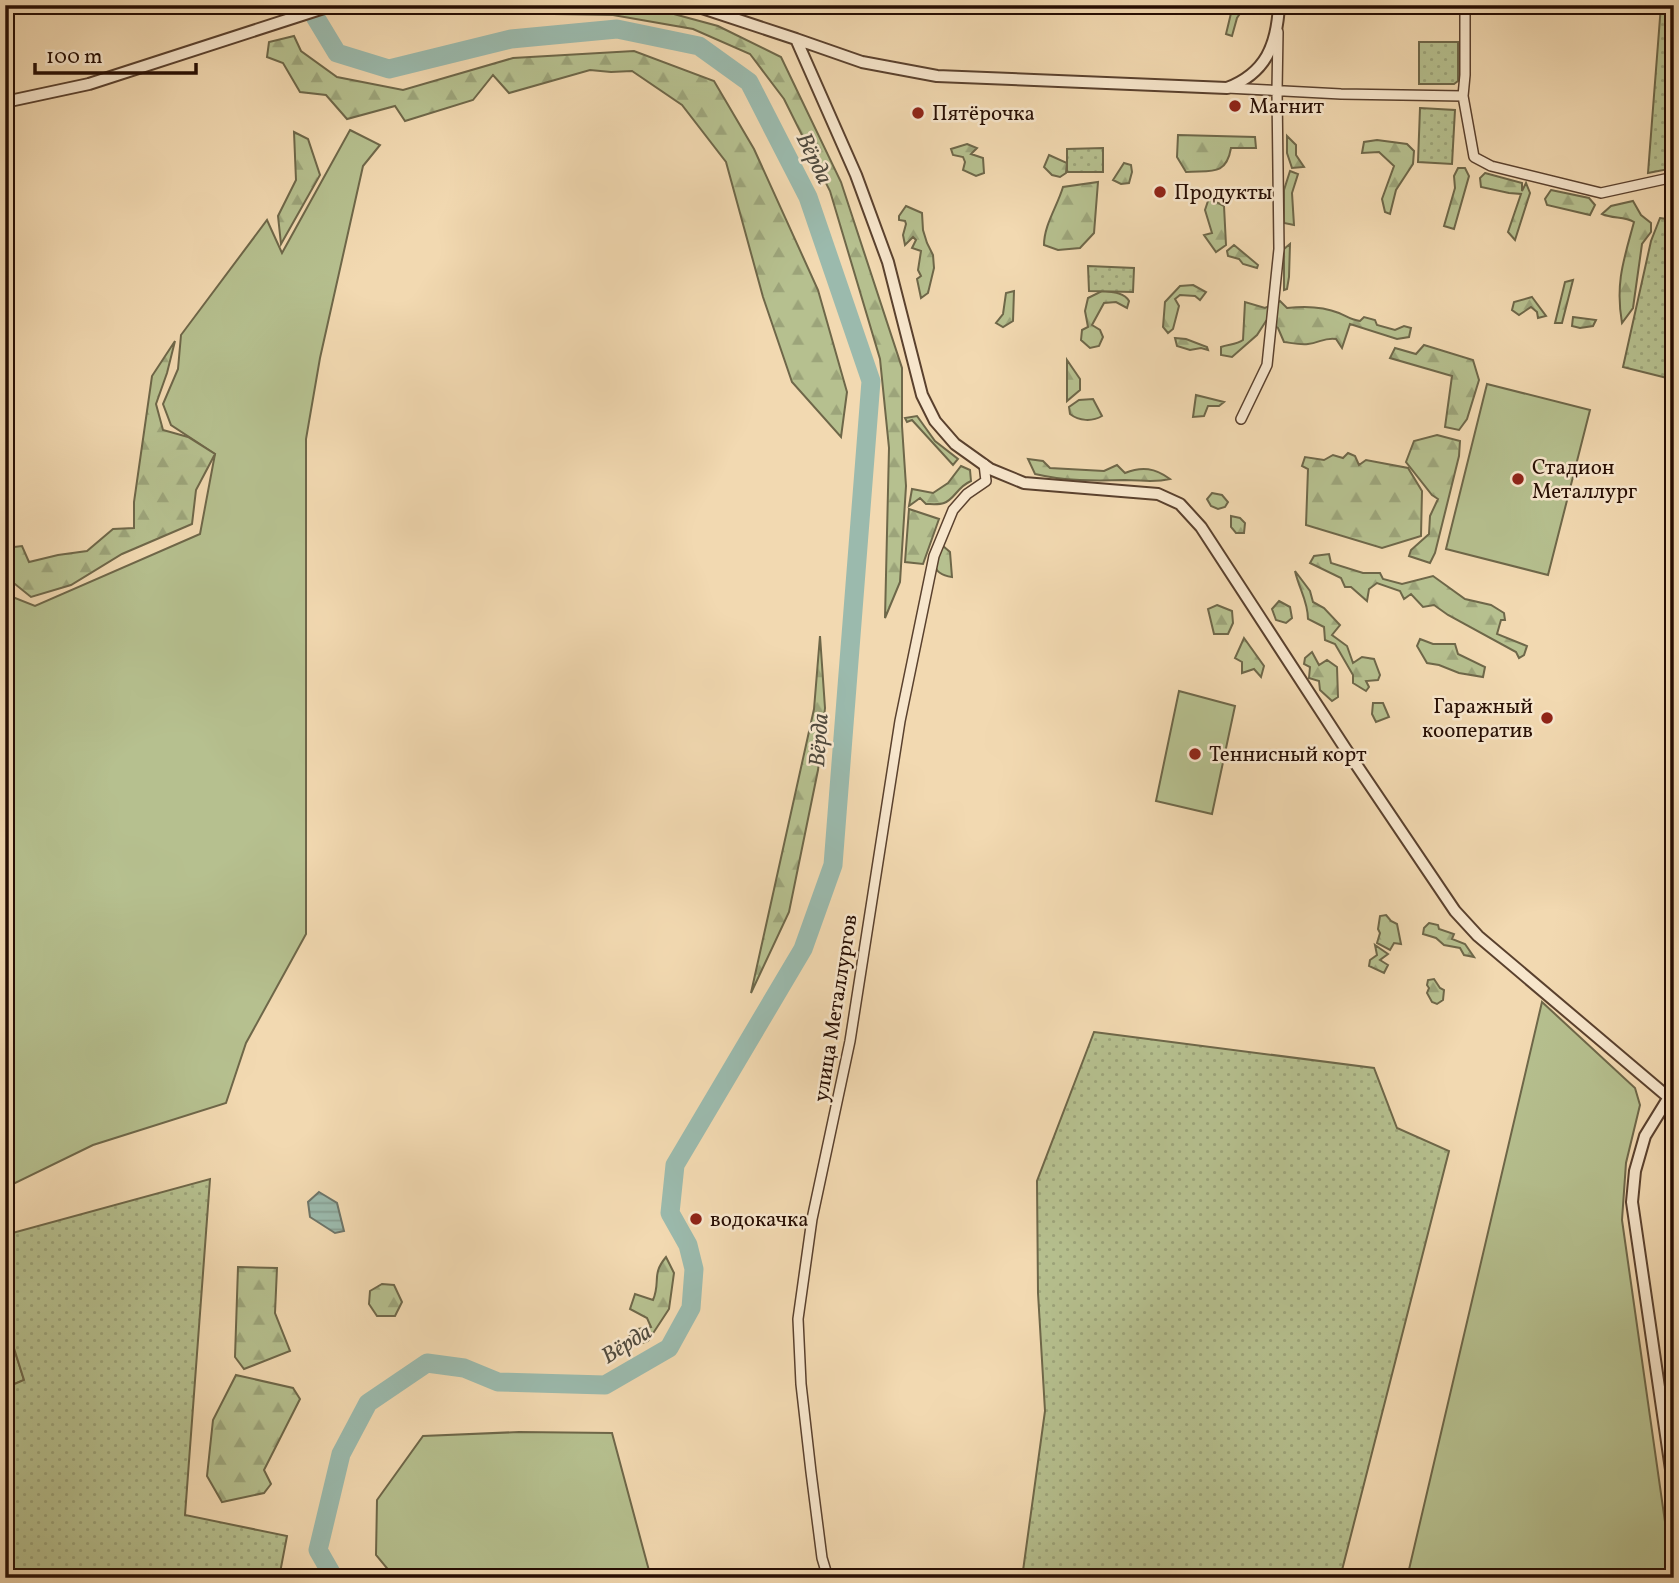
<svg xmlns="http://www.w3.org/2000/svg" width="1679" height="1583" font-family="Vollkorn,serif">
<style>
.grass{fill:#b6c08f;stroke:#6e6749;stroke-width:2}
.forest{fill:url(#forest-firs);stroke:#6e6749;stroke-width:2}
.park{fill:url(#park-dots);stroke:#6e6749;stroke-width:2}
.water{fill:url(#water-rules);stroke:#6d7569;stroke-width:2}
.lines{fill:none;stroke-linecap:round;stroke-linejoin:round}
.river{stroke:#9bbaad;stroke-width:19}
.minor-casing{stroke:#5a412e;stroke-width:12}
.tertiary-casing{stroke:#5a412e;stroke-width:14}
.minor{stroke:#f7e6cc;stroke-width:9}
.tertiary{stroke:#f7e6cc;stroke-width:10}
.poi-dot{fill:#8f2418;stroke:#f7e6cc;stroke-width:2.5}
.labels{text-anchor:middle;stroke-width:5;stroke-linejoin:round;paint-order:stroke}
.poi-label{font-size:21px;fill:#270e03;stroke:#f7e6cc;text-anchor:start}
.street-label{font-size:21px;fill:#270e03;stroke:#f7e6cc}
.water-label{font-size:23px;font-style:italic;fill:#504a3e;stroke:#f7e6cc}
</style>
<defs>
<pattern id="forest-firs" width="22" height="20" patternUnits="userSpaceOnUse" patternTransform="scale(1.75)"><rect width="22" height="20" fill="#b6c08f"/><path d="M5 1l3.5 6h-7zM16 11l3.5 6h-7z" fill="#9ca47a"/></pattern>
<pattern id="park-dots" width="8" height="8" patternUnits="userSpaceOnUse" patternTransform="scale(1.75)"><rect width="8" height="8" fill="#b6c08f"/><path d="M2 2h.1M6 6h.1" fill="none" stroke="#9ca47a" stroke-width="1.8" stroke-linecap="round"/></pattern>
<pattern id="water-rules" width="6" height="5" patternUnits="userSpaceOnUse" patternTransform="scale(1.75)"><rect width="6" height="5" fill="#9bbaad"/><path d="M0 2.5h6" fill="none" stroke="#869f93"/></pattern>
</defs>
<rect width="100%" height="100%" fill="#f2d9b1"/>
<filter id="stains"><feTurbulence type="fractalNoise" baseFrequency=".00286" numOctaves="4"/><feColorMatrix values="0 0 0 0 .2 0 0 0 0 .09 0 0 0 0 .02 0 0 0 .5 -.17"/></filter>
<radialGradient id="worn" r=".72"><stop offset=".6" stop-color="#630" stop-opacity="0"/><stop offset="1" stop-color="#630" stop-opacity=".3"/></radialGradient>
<path class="grass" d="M350,130L380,145L363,166L320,358L306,439V934L246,1043L226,1103L93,1145L5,1188V594L35,606L200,534L215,454L171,425L163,404L178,369L181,335L267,220L282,253Z
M1487,384L1590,410L1548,575L1446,549Z
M1179,691L1235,706L1212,814L1156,801Z
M1542,1002L1635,1088L1640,1105L1626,1163L1622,1220L1673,1578H1407Z
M5,1320L24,1380L5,1388Z
M519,1432L612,1433L651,1578H395L376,1555L377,1500L423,1436Z"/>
<path class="forest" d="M613,5L648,7L718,26L781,57L841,182L902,368V426L906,486L900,582L885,618L889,448L880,359L830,191L784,99L750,54L693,29L613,15L497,13L495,6Z
M1233,5H1246L1237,18L1232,36L1226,34Z
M294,36L301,51L337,77L403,90L513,58L634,51L714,81L754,149L818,290L847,392L841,437L792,382L763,297L726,162L682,105L632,71L611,72L590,70L509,93L493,75L473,100L405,121L395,106L347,119L326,95L300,92L283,63L267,57L269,42Z
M294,132L308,139L320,175L281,244L278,216L296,180Z
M1178,135L1255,137L1256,148H1231C1226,177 1210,170 1186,172L1177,157Z
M1287,136L1296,145V155L1304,167L1292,168L1287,153Z
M1377,140L1407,144L1414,151L1413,164L1396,190L1390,214L1385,212L1382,199L1394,166L1379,152L1362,153L1364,142Z
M967,144L977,148L971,154L983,158L984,173L976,176L963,170L965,162L963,157L953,155L951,149Z
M1049,155L1067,163L1066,173L1060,177L1052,175L1044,167Z
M1124,163L1131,165L1132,172L1129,183L1121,184L1113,180Z
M1458,168H1465L1469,176L1454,229L1444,226L1455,188L1454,176Z
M1290,171L1298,174L1292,193L1294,225L1284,223V190Z
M1485,173L1522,183V191L1526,183L1530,193L1515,240L1508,232L1521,194L1509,193L1481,187L1480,178Z
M1098,182L1094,233L1080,248L1058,250L1044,245C1044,225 1057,207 1063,187Z
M1551,190L1589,198L1595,205L1590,215L1547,205L1545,199Z
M1209,198L1224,206L1226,245L1216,252L1204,235L1212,233L1205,210Z
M1633,201L1641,215L1651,223V232L1642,244L1633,308L1622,323C1615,283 1624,259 1634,222C1624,216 1613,219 1602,214L1611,206Z
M906,206L922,213L923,230L927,243L933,255L934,268L928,293L921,298L917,279L921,276L918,270L921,251L912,248L916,240L913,237L905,245L903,235L906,224L905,221L899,220V216Z
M1290,244L1289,277L1287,289L1284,290V249Z
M1234,245L1258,265L1257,268L1243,264L1239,259L1228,256L1227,251Z
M1573,280L1562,323H1555L1565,282Z
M1193,285L1206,292L1200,300L1195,296L1180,295L1175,299L1179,306L1173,329L1168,333L1163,327L1165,302L1180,286Z
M1014,291L1013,321L1003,327L996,323L1003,314L1006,293Z
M1102,291C1111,292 1124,292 1129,301L1127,308L1116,302L1104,303L1092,325L1100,330L1103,337L1099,346L1090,348L1081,340L1082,330L1088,327L1085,311L1088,298Z
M1532,297L1546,316L1538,318L1537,312L1531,307L1519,315L1512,310L1514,302Z
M1280,301L1287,308C1304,306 1322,306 1339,313C1346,316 1351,320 1360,321L1364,317L1375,320L1377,325L1395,330L1404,326L1411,328L1409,337L1397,339L1350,324L1342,348L1336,339C1325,337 1319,343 1308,344C1300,345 1292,343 1284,342L1278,328L1266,321L1257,335L1232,357L1221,355V347C1228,344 1236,345 1243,340L1245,302L1265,308Z
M1573,317L1596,320L1593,326L1580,328L1572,326Z
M1175,338L1186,339L1207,347L1208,350L1201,348L1190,350L1177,346Z
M175,341L167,373L156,404L163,430L188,437L215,454L196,490L192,524L122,554L71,585L31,597L10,580L5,581L6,548L22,546L29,562L58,555L87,551L113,529L134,528V502L152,376Z
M1424,345L1473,360L1479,380L1467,419L1459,430L1445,427L1452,376L1390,358L1395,348L1416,354Z
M1067,360L1080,379V390L1067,401Z
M1196,395L1224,402L1219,406H1208L1204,416L1193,417Z
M1093,399L1102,416C1092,422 1079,421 1070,414L1069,407L1079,400Z
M917,416L935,441L958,459L953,465L912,420L907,422L905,418Z
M1437,435L1460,441L1459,456L1435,553L1430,563L1409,556L1411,550L1429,534L1430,516L1438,499L1432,495L1406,462L1414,441Z
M1348,453L1355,456L1359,465L1366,460L1408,468L1422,491L1421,536L1382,548L1306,525L1308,469L1302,466L1305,457L1324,460L1333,455L1343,458Z
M1028,459L1043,461L1050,468L1104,471L1117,465L1125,473C1142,466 1155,468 1170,479C1153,483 1142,480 1125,480C1094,481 1065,481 1035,474Z
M961,466L970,470L971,481C957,487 955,499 944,503C939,505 931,504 926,504L920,498L909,506L912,489L933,493L948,483Z
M1212,493L1222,495L1228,502L1225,507L1218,509L1211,506L1207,499Z
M909,509L939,519L923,564L905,562Z
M1231,516L1240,518L1245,523L1244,533H1236L1231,527Z
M943,546L950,552L952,577C928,573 935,561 943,546Z
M1329,554L1331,563L1363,573H1380L1383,579L1402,584L1433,576L1465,599L1491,605L1504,613L1505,620H1501L1497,634L1527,646L1524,655L1519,658L1516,652L1448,615L1434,605L1423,607L1411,594L1404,599L1400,591L1377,583L1369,589L1367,601L1351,587H1345L1341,578L1310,563L1314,556Z
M1295,571L1310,591L1313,602L1324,608L1340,625L1332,635L1347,646L1353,663L1362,657L1374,659L1380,675L1378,680L1366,681L1369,687L1366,691L1353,683V675L1335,644L1325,640L1324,627L1308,619C1308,601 1299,589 1295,571Z
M1279,601L1290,607L1292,618L1286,623L1276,620L1272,609Z
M1217,605L1232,611L1233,623L1228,634H1214L1208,609Z
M820,636L825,708L818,770L789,912L751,993L814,709Z
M1244,638L1264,666L1261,677L1254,669L1242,673V662L1235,658Z
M1420,639L1433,644H1455L1458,654L1485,667L1483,677L1459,673L1439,665L1427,663L1417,646Z
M1312,652L1319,665L1327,660L1337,667L1338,697L1332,701L1320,690L1319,681L1309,678L1310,667L1304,664L1305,658Z
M1373,703H1383L1389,717L1376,722L1372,714Z
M1386,915L1391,921L1397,924L1401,944L1394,943L1390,950L1377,943L1380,933L1378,929L1380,916Z
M1429,923L1438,925L1439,929L1454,934L1452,939L1465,944L1474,957L1464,955L1460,948L1444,945L1436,938L1423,934L1424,928Z
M1375,945L1388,954L1380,960L1388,965L1384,973L1369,966L1370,960L1377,955Z
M1434,979L1440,988L1444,990L1443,1000L1437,1004L1432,1002L1427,993L1429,988L1427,985L1428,980Z
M666,1257L674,1273L669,1309L648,1341L625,1349L626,1339L638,1329L651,1327L647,1318L630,1309L635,1294L653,1300C661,1281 651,1275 666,1257Z
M238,1267L277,1268L275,1313L290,1351L244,1369L235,1357Z
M382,1284L394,1285L402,1302L395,1316H377L369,1304L370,1291Z
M236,1375L293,1388L300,1399L264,1470L271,1484L264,1493L222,1502L207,1476L213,1420Z"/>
<path class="park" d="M1661,5H1674V168L1648,173Z
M1458,42V81L1454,84H1419V42Z
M1420,108L1455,110L1452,164L1418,162Z
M1103,148V172H1067V149Z
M1660,218L1674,220V363L1671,379L1623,367L1651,241Z
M1088,266L1134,268L1133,292L1089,291Z
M1094,1032L1374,1068L1397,1128L1449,1151L1340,1578H1022L1045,1411L1038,1293L1037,1181Z
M210,1179L185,1515L287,1536L279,1578H5V1388L24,1380L5,1320V1235Z"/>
<path class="water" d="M319,1192L337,1203L344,1231L335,1233L310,1217L308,1202Z"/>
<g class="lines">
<path class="river" d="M308,5L337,53L389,69L511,39L617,29L699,46L749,82L808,197L871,381L833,865L803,949L675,1165L670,1213L688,1245L694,1269L691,1308L669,1348L605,1385L498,1382L464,1368L427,1363L368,1403L341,1454L318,1550L334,1578"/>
<g class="minor-casing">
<path id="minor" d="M1227,88L1341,94L1463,96L1474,157L1491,166L1601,193L1674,177
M1463,96L1465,75V5
M1241,419L1267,365L1279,249L1277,91L1278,32
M828,1578L822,1558L811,1472L801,1384L798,1319L812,1219L850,1041L900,721L934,556L953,510L967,494L986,481L984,464"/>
</g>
<g class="tertiary-casing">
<path id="tertiary" d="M693,5L796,39L856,175L888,262L922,395L935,421L955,444L990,469L1024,483L1158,494L1180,504L1201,527L1345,748L1455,911L1478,936L1674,1102
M796,39L862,62L937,76L1227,88C1266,73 1277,45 1279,5
M5,102L89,84L333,5
M1669,1097L1645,1136L1635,1171L1632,1202L1674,1490"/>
</g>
<use href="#minor" class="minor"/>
<use href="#tertiary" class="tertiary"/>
</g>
<g class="poi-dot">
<circle cx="1235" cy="106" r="7"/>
<circle cx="918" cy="113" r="7"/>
<circle cx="1160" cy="192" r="7"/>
<circle cx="1518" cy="479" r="7"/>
<circle cx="1547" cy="718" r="7"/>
<circle cx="1195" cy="754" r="7"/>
<circle cx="696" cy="1219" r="7"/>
</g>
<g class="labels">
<g class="poi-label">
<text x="1249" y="113">Магнит</text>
<text x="932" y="120">Пятёрочка</text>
<text x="1174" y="199">Продукты</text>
<text x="1532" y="474">Стадион<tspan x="1532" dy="24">Металлург</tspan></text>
<text x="1533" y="713" text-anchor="end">Гаражный<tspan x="1533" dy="24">кооператив</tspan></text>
<text x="1209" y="761">Теннисный корт</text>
<text x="710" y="1226">водокачка</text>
</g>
<g class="street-label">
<text transform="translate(835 1008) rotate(-81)" y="7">улица Металлургов</text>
</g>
<g class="water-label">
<text transform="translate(815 158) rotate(64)" y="8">Вёрда</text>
<text transform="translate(818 740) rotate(-86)" y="8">Вёрда</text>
<text transform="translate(626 1343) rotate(-32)" y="8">Вёрда</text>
</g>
</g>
<rect width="1679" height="1583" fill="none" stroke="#f2d9b1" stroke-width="28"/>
<rect x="7" y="7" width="1665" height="1569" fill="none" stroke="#270e03" stroke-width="3.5"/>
<rect x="14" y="14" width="1651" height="1555" fill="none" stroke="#270e03" stroke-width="2"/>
<path d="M35 63v10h161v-10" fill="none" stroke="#270e03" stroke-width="3.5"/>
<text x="46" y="63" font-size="21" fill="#270e03" stroke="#f7e6cc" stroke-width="5" paint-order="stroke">100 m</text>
<rect width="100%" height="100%" filter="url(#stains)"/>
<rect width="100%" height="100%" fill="url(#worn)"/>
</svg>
